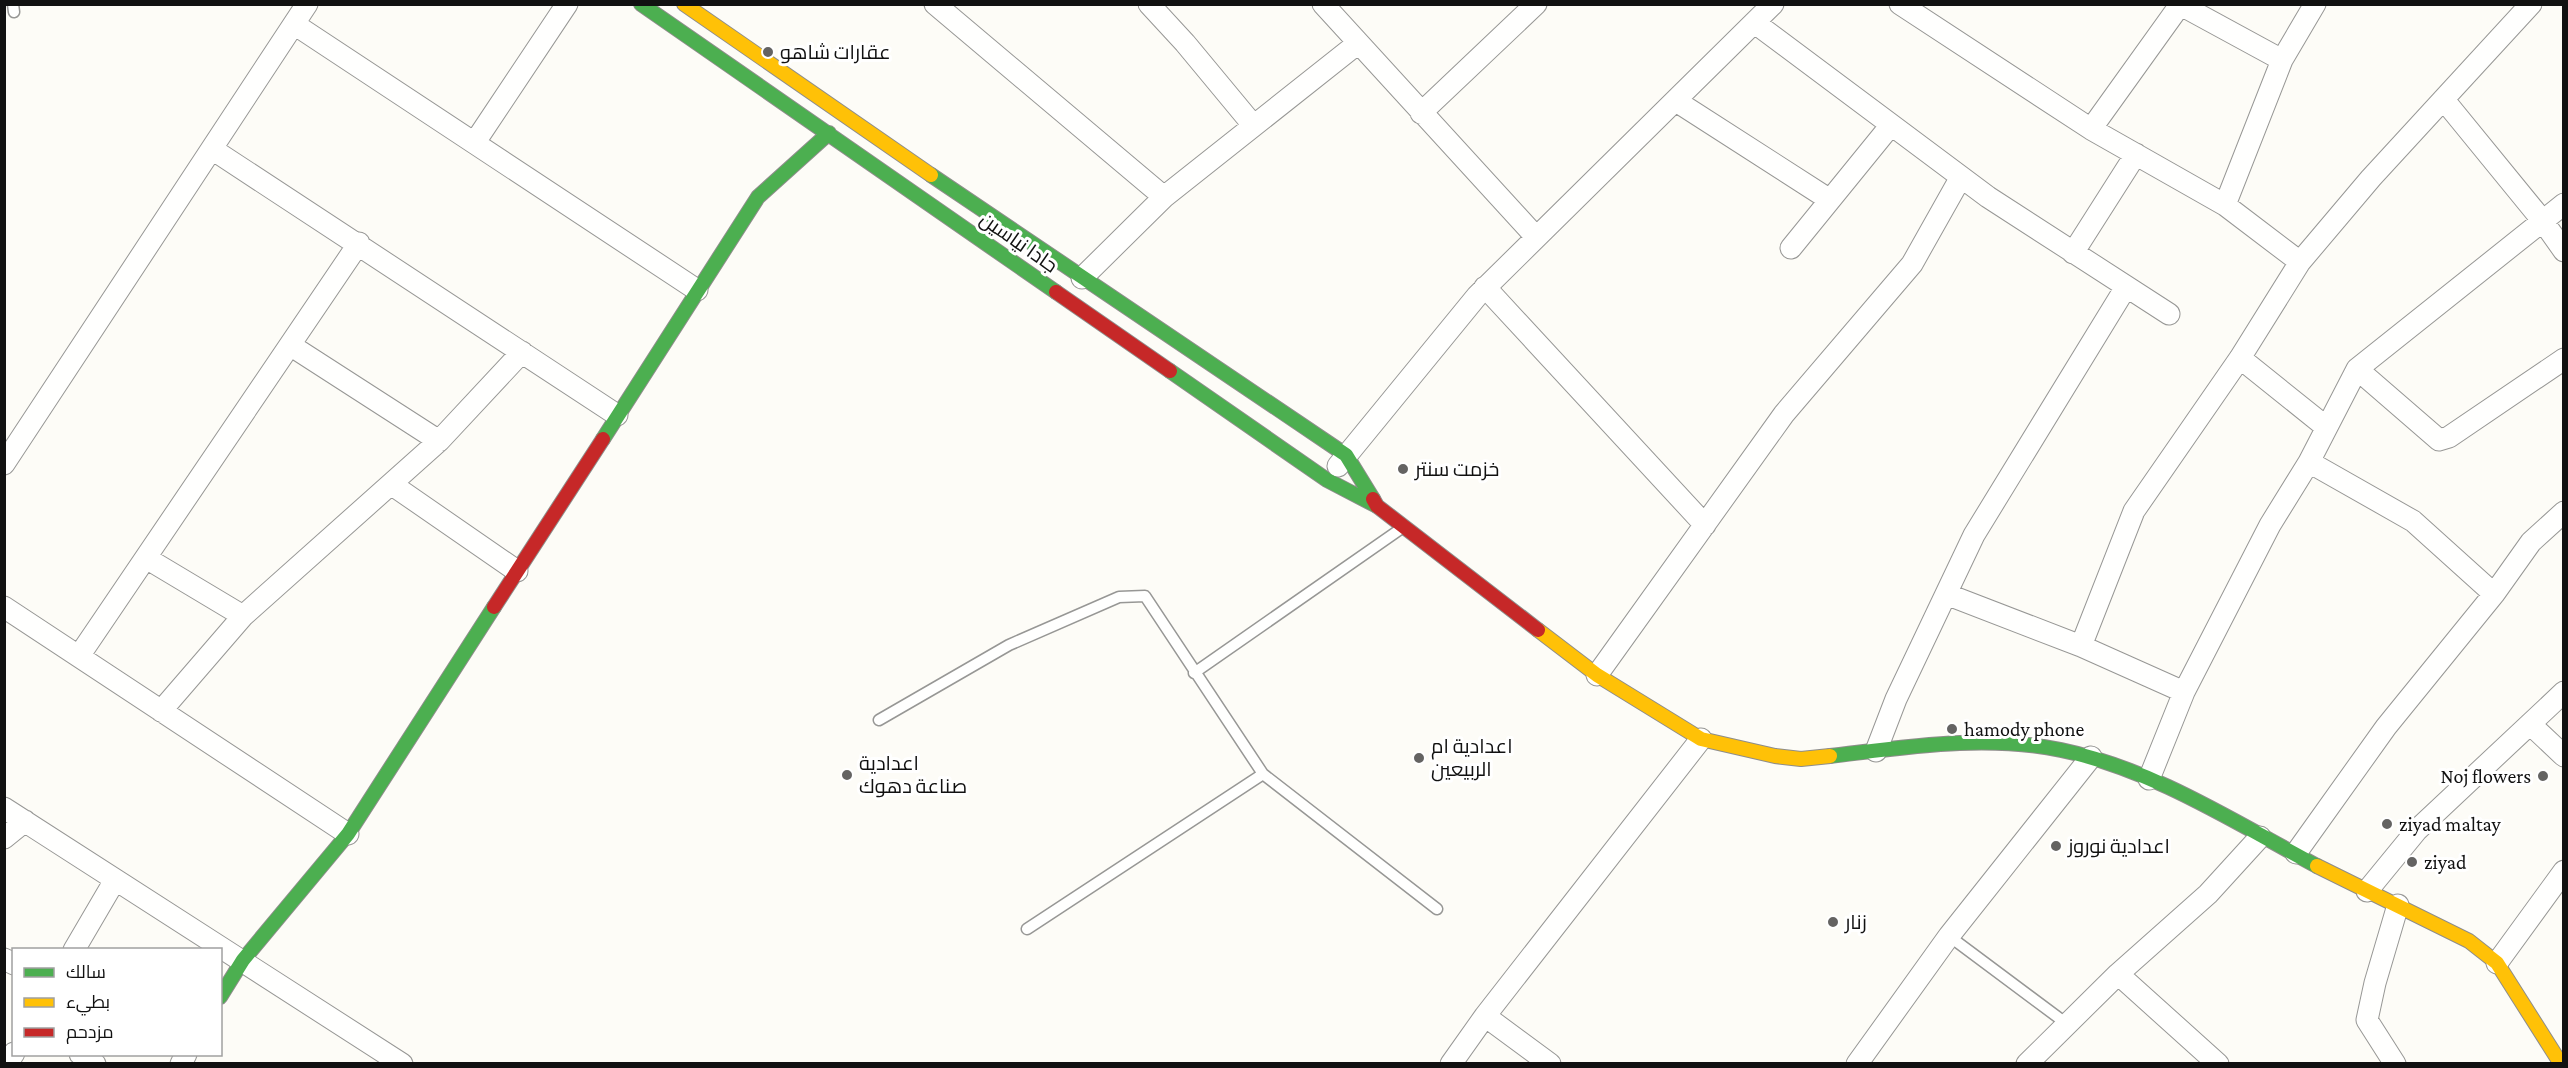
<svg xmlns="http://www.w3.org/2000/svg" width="2568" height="1068" font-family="'Crimson Pro',Cairo,serif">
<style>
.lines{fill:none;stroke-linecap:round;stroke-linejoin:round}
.lane-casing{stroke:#979795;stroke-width:13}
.street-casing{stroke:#979795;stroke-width:23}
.fast-casing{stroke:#8e8d8b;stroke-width:16}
.slow-casing{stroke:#8e8d8b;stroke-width:16}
.jam-casing{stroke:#8e8d8b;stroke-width:16}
.lane{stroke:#fffffe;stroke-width:10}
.street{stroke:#fffffe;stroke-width:21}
.fast{stroke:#4caf50;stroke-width:14}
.slow{stroke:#ffc107;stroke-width:14}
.jam{stroke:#c62828;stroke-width:14}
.poi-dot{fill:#646362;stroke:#fff;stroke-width:2}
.labels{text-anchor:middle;stroke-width:6;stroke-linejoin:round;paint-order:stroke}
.poi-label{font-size:20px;fill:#111;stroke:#fff;text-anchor:start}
.street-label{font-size:20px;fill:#111;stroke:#fff}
</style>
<rect width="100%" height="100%" fill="#fdfcf7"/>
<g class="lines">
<g class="lane-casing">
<path id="lane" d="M13,4L14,12
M1194,673L1402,528
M879,720L1009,645L1119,597L1145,596L1263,774L1437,909
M1027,929L1263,774
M1949,936L2067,1024"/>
</g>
<g class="street-casing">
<path id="street" d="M935,4L1164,197
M1149,4L1185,43L1253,125
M1323,4L1536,237
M1900,4L2091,129L2225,205L2300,262
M2179,4L2282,60
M1755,23L1988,197L2169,314
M294,24L697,290
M2444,100L2542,220L2564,251
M1676,101L1830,200
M1421,113L1536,4
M2091,129L2180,5
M475,142L567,4
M212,149L617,415
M2225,205L2282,60L2315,4
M1791,248L1891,125
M2073,253L2136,154
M1082,278L1164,197L1357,44
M1485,287L1705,525
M290,345L439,441
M2240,358L2326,427
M2357,369L2439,440L2449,437L2564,359
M2309,462L2413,521L2494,594
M4,464L307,4
M1338,466L1477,296L1773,4
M391,484L517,571
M146,558L243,616
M1946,594L2081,646L2184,692
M4,607L348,834
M2081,646L2134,511L2240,358L2300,262L2371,178L2531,4
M79,656L359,243
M1597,675L1784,414L1912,264L1961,177
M161,711L243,616L439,441L522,352
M2530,724L2564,756
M1876,751L1896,699L1974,535L2126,287
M2149,779L2184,692L2270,525L2309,462L2357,369L2564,204
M4,808L402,1064
M4,838L25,821
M2296,853L2386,727L2494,594L2531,542L2564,512
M2367,891L2417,830L2564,692
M74,950L115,880
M4,959L14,964
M2497,963L2564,871
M2118,974L2218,1064
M1485,1016L1550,1064
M80,1054L95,1064
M7,1064L14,1053
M181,1064L186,1054
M1451,1064L1485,1016L1701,739
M1857,1064L1949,936L2091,757
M2027,1064L2118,974L2208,894L2260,837
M2395,1064L2367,1020L2375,983L2398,905"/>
</g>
<g class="fast-casing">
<path id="fast" d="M641,4L1056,292
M931,175L1346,455L1373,499
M1170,371L1327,480L1377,506
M603,439L758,197L829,133
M1830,756C1907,747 1985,734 2061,750C2153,769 2236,823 2317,866
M220,997L243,960L348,834L494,607"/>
</g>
<g class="slow-casing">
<path id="slow" d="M684,4L931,175
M1538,630L1597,675L1701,739L1775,756L1801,759L1830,756
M2317,866L2469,941L2497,963L2561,1064"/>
</g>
<g class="jam-casing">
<path id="jam" d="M1056,292L1170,371
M1373,499L1377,506L1538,630
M494,607L603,439"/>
</g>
<use href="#lane" class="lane"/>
<use href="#street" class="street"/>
<use href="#fast" class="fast"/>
<use href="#slow" class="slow"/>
<use href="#jam" class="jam"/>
</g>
<g class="poi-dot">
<circle cx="768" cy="52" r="6"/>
<circle cx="1403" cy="469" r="6"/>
<circle cx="1952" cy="729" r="6"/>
<circle cx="1419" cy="758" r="6"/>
<circle cx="847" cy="775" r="6"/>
<circle cx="2543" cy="776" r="6"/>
<circle cx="2387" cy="824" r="6"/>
<circle cx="2056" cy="846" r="6"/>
<circle cx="2412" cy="862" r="6"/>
<circle cx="1833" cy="922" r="6"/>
</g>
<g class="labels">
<g class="poi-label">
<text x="780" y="59">عقارات شاهو</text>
<text x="1415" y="476">خزمت سنتر</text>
<text x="1964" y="736">hamody phone</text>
<text x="1431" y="753">اعدادية ام<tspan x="1431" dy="23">الربيعين</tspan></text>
<text x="859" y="770">اعدادية<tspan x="859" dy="23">صناعة دهوك</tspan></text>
<text x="2531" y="783" text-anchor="end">Noj flowers</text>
<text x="2399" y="831">ziyad maltay</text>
<text x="2068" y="853">اعدادية نوروز</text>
<text x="2424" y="869">ziyad</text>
<text x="1845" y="929">زنار</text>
</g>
<g class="street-label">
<text transform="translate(1019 242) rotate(35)" y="7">جادا نیاسین</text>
</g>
</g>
<rect width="2568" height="1068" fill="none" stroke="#111111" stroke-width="12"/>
<rect x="12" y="948" width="210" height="108" fill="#ffffff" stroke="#a0a0a0" stroke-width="1.5"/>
<rect x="24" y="968" width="30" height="9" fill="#4caf50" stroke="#a0a0a0" stroke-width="1.5"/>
<text x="66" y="978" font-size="18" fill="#111111">سالك</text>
<rect x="24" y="998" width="30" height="9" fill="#ffc107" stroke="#a0a0a0" stroke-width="1.5"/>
<text x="66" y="1008" font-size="18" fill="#111111">بطيء</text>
<rect x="24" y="1028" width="30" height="9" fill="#c62828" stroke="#a0a0a0" stroke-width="1.5"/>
<text x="66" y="1038" font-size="18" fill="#111111">مزدحم</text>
</svg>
